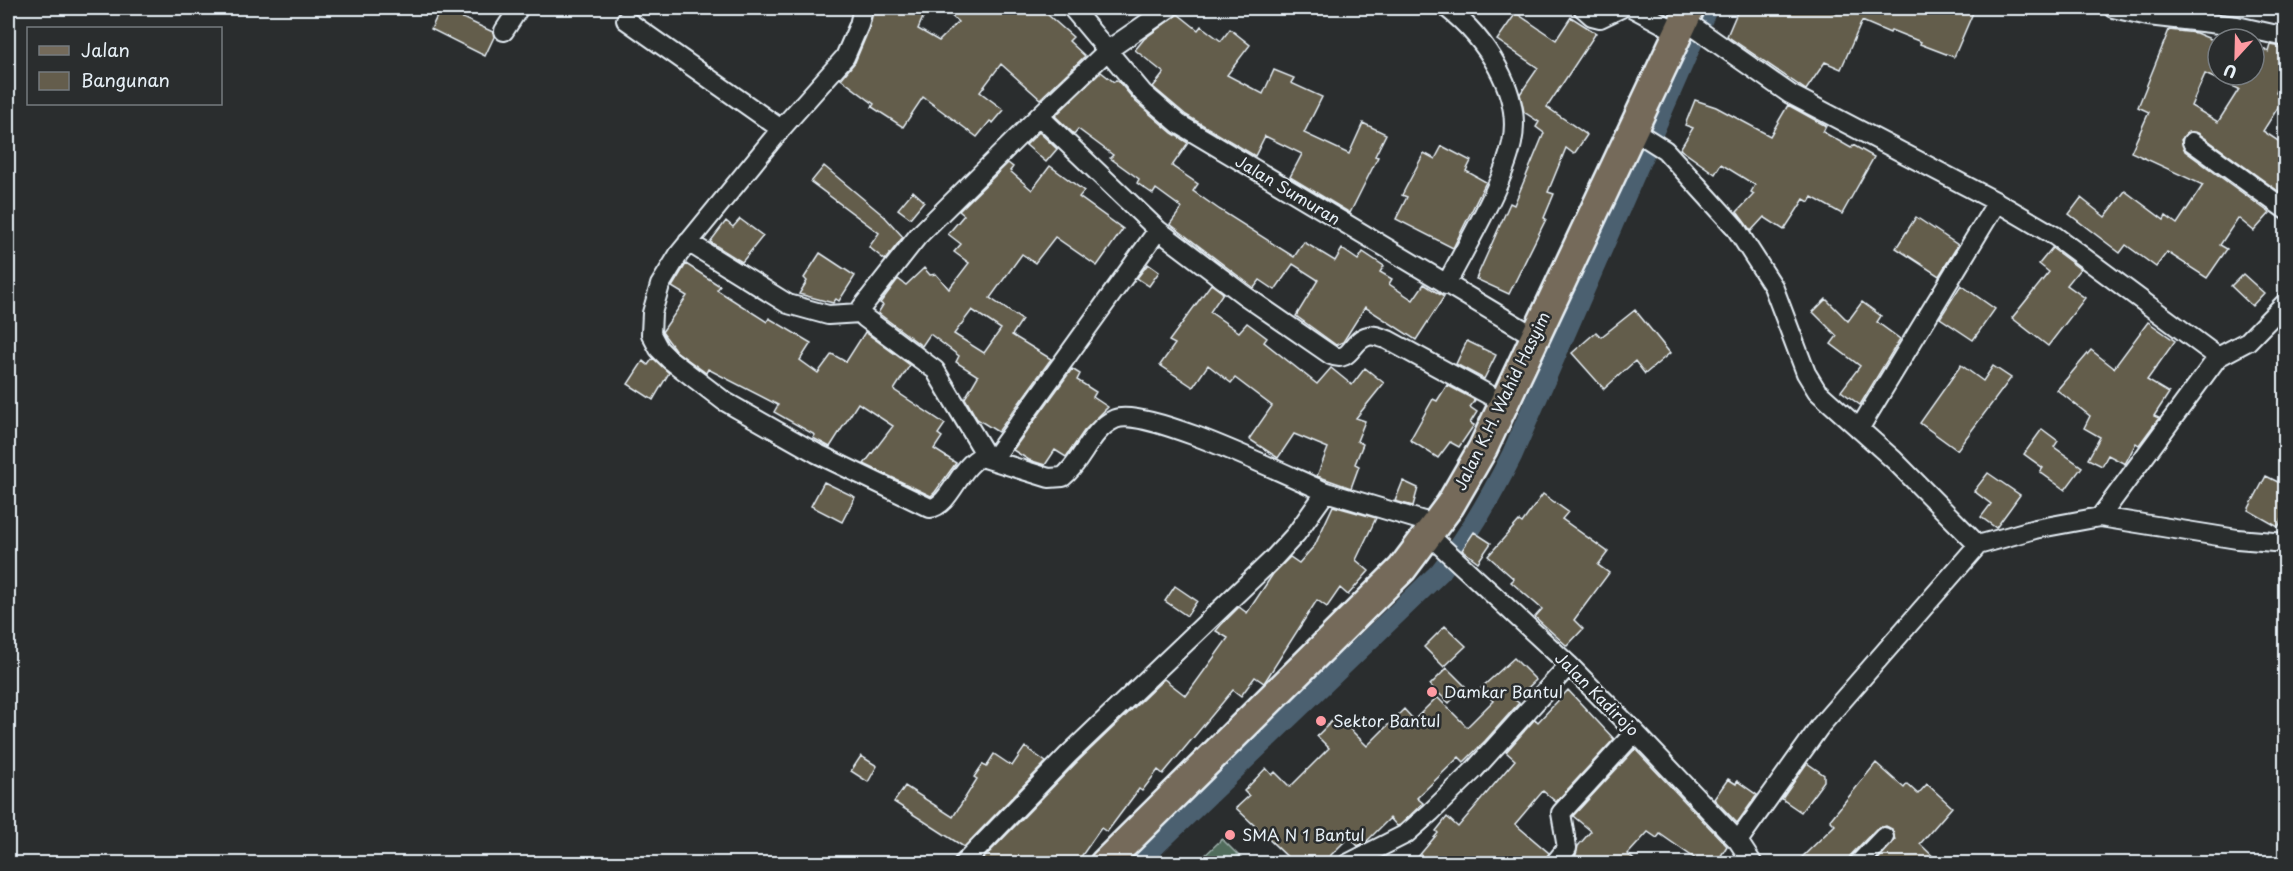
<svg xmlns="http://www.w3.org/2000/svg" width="2293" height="871" font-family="'Playpen Sans',sans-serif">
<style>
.green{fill:#516c5b;stroke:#9caeaa;stroke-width:1.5}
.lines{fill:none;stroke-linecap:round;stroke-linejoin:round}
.canal{stroke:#4c606f;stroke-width:21}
.building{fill:#645d4c;stroke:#e8f1f8;stroke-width:1.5;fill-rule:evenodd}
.street-casing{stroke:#e8f1f8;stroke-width:22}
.primary-casing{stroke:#e8f1f8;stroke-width:33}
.street{stroke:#2a2d2e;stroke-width:18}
.primary{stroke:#746a5a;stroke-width:28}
.poi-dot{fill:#ff9aa2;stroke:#2a2d2e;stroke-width:2}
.labels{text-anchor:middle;stroke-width:5;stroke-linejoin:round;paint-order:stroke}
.street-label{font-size:16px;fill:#e8f1f8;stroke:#2a2d2e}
.poi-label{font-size:16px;fill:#e8f1f8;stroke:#2a2d2e;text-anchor:start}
</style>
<rect width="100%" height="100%" fill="#2a2d2e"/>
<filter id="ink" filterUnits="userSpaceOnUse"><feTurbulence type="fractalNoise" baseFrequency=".0167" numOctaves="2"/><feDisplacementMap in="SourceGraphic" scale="12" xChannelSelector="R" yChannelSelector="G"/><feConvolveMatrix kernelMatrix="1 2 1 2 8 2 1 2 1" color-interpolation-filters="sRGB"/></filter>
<g filter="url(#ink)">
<path class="green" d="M1222,839L1246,863H1197Z"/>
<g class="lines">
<path class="canal" d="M1136,864L1440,572C1469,536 1491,497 1512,455L1707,8"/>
</g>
<path class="building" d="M441,8L493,32L494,37L485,56L431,29Z
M874,8H927L918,29L939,41L958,22L943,8H1040L1073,37L1069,41L1085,56L1040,99L1001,64L980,92L1004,110L993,123L990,121L977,137L923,97L903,127L872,107L874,104L841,79L855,62L869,29Z
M1739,8H1821L1836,13L1837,11L1830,8H1975L1954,57L1920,44L1921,42L1891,30L1890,33L1862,21L1841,69L1825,62L1806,90L1727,36Z
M1516,13L1556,40L1571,17L1596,33L1547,107L1587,135L1574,154L1566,148L1548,192L1554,194L1544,218L1546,219L1509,294L1476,279L1510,203L1514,205L1544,133L1536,127L1539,122L1524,112L1520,94L1538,68L1497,40Z
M1178,14L1198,30L1201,26L1221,41L1230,29L1250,45L1227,75L1263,94L1274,70L1294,78L1291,83L1322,97L1304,133L1349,154L1363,123L1386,134L1375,156L1378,157L1350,213L1290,177L1302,154L1265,136L1255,156L1186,115L1153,87L1164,73L1135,50L1144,39Z
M2169,30L2196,33L2218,42V75H2254V45L2269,52L2271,45L2286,48V64L2276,93L2284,98L2263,131L2286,146L2278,160L2286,165L2285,196L2198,133L2188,132L2181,140L2185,151L2270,213L2254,231L2238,218L2220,245L2227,249L2207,278L2167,252L2156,267L2126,245L2120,253L2069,214L2081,198L2105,217L2125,191L2164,220L2166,216L2177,224L2203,185L2131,152L2149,112L2138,107ZM2205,74L2239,89L2218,122L2191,106Z
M1101,72L1114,82L1116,80L1119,82L1136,102L1172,133L1188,143L1172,166L1198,184L1193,191L1220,210L1294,257L1304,242L1335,261L1342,249L1358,260L1363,252L1384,266L1380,272L1392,279L1389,284L1413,300L1424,284L1444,297L1416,340L1365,307L1343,342L1336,345L1296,316L1318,280L1293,264L1275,290L1260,280L1254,288L1170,224L1182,208L1156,189L1153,194L1137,183L1139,179L1110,158L1113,155L1078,129L1074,134L1055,116Z
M1695,100L1716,107L1770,136L1788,105L1826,126L1823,132L1851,148L1853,145L1874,157L1842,214L1812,197L1809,202L1804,199L1784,230L1764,217L1751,231L1737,212L1754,194L1751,192L1755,185L1721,164L1715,174L1680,149L1693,128L1685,125Z
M1039,132L1057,149L1046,162L1026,145Z
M1442,146L1471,161L1466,171L1486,182L1453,248L1396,219L1407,197L1402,195L1424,153L1435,159Z
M1008,163L1013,167L1010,171L1032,190L1050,166L1084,191L1079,197L1123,229L1097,266L1055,237L1035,263L1022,254L990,298L1022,320L1012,335L1051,359L998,432L977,419L965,398L978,376L956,362L959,356L930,334L922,346L878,313L883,305L880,303L898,279L906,285L924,268L930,275L936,274L949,289L969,263L954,252L961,244L948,234L964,215L959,211ZM972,310L1001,329L984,353L954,334Z
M824,166L885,217L903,237L885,260L869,247L879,233L811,182Z
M913,191L924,201L910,218L898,209Z
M1916,217L1958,245L1939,276L1896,248Z
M740,219L763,236L742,262L710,242L726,221L733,227Z
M2052,248L2080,269L2067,285L2085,298L2048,346L2012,318L2049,272L2039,264Z
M820,253L855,276L839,301L836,299L833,303L799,294L807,281L804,278Z
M686,264L720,286L717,290L767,322L769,318L811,343L800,360L818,373L832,354L846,362L865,332L910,365L894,390L945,424L938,434L942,437L934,449L956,463L935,492L931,496L864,464L893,426L858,403L830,447L813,438L815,435L774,412L778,405L708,369L706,373L676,351L662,332L687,296L672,287Z
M1148,264L1159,272L1149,286L1137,278Z
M2243,274L2264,293L2252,306L2231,286Z
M1211,284L1223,293L1210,312L1239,332L1247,323L1267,338L1264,342L1317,384L1331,368L1352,385L1365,368L1384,383L1356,418L1365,421L1357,441L1363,444L1355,464L1359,466L1351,488L1317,476L1328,448L1294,434L1278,458L1249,439L1272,406L1235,378L1231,383L1208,365L1193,387L1160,365L1175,344L1169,341Z
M1961,285L1995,309L1973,340L1940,318Z
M1826,299L1848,321L1862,302L1881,316L1877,322L1900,339L1860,405L1841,391L1860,366L1831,344L1837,336L1813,312Z
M1635,310L1670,353L1645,374L1635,361L1604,389L1572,353L1596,332L1601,337Z
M2148,322L2175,341L2147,380L2169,393L2154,416L2159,418L2139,445L2136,443L2125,464L2108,455L2102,466L2088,459L2100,437L2084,428L2090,416L2057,390L2091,350L2114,368Z
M1467,341L1496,355L1484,379L1456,364Z
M653,358L669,373L653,400L628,384L643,361L648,365Z
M1961,365L1983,381L1993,366L2011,378L1957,450L1920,423Z
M1072,369L1080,374L1077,380L1096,392L1093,397L1108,407L1084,431L1066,457L1055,450L1045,465L1029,460L1013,450Z
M1447,385L1475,400L1470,407L1477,412L1470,423L1474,425L1459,447L1450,442L1438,458L1410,440L1433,399L1437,401Z
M2042,429L2058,441L2054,447L2082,467L2065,490L2040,472L2043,468L2024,454Z
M1988,473L2020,495L1996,528L1981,517L1991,504L1974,491Z
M2266,476L2286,486V513L2278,527L2248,510Z
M1403,481L1418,488L1413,506L1395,501Z
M824,482L855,497L842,522L811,506Z
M1543,494L1568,512L1562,519L1608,552L1598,565L1609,573L1574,620L1583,629L1567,646L1535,617L1542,609L1511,582L1514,579L1488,556L1519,521L1522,523Z
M1333,506L1376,518L1356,560L1369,571L1348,595L1340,588L1327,607L1317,600L1264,683L1255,677L1241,696L1233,690L1163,774L1158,770L1142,791L1139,789L1107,832L1101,828L1076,864H991L983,859L1076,763L1164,679L1186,696L1228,638L1216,631L1221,625L1239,607L1247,613L1273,574L1290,557L1299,563L1315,545Z
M1474,532L1491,543L1478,562L1462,550Z
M1175,586L1197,601L1187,616L1165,601Z
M1445,626L1466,646L1444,667L1424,647Z
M1514,658L1536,680L1515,700L1519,703L1485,741L1464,762L1459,757L1417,798L1423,803L1400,825L1397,826L1390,818L1367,841L1358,846L1349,837L1322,864H1295L1236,808L1249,796L1244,791L1266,768L1272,775L1275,772L1290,787L1329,748L1317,736L1337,716L1367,746L1404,709L1414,720L1437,697L1467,727L1493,701L1481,688Z
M1447,668L1465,686L1449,703L1430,685Z
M1568,690L1614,739L1556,802L1543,791L1515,824L1549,853L1543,864H1412L1438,833L1436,831L1447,817L1458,827L1515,760L1506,752L1535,719L1538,722Z
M1025,747L1046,762L964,847L894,802L905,786L953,817L977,779L974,777L983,764L986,767L994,754L1012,766Z
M1635,749L1727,846L1716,864H1703L1660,834L1657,838L1648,832L1628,854L1638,864H1569L1576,855L1578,846L1591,831L1573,816Z
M861,756L877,766L868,782L851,771Z
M1807,763L1824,775V781L1801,812L1782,799Z
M1876,763L1904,788L1907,784L1918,794L1927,784L1952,807L1920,844L1941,864H1874L1895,840L1892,829L1886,826L1876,829L1850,856L1847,864H1795L1835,825L1830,820Z
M1728,779L1736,784L1737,781L1757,795L1737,823L1714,799Z"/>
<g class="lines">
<g class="street-casing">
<path id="street" d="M863,8L859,25L845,57L781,129L679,254L660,285L652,313L651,334L659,349L669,359L724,401L816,453L930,508C950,506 960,465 981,457L1049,478L1063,477C1083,461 1090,430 1115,419C1146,406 1290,477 1326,492L1296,534L1273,559L1068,755L963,864
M1072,8L1143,93L1179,124L1534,336
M1583,8L1592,16L1600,18L1621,8
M1633,8L1678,32
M2113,8L2148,16L2237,26L2286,37
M626,20L781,129
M1684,20L1790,94L1997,202L2055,236L2218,357L2248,341L2286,302
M504,31L519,8
M1039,116L1158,230L1244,295L1331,355C1351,364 1351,340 1368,336C1374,334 1382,338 1388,340L1504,403
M1632,129L1665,150L1735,227L1773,286L1806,373L1817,391L1894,460L1978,545L1821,725L1738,841
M2192,142L2286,210
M688,242L788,304L828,315L860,313
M1446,285C1466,246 1503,185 1512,143C1523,92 1484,37 1447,8
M1859,429L1997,202
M987,457L935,370L865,318L860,313L862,307L918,236L1039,116L1108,50L1169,8
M993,459L1158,230
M1326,492L1437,525
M2100,517L2218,357
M1429,535L1569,665L1635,732L1738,841L1753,864
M1978,545L2035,529L2100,517L2237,539L2286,543
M1347,864L1406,834L1431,812L1474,770L1569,665
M1554,864L1567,848L1561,813L1635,732
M1858,864L1884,837"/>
</g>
<g class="primary-casing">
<path id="primary" d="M1104,864L1402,569L1450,505L1483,448L1690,8"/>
</g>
<use href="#street" class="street"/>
<use href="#primary" class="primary"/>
</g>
</g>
<g class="poi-dot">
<circle cx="1432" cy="692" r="6"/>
<circle cx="1321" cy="721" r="6"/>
<circle cx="1230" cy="835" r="6"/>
</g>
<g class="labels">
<g class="street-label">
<text transform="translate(1288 190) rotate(31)" y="6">Jalan Sumuran</text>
<text transform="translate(1502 401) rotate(-64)" y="6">Jalan K.H. Wahid Hasyim</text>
<text transform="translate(1597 694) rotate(45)" y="6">Jalan Kadirojo</text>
</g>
<g class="poi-label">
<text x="1444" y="698">Damkar Bantul</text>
<text x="1333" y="727">Sektor Bantul</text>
<text x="1242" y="841">SMA N 1 Bantul</text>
</g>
</g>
<rect width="2293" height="871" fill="none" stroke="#2a2d2e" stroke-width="30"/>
<rect x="15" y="15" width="2263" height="841" fill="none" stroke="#e8f1f8" stroke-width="2" filter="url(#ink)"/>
<rect x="27" y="27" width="195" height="78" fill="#2a2d2e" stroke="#767b7f" stroke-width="1.5"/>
<rect x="39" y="46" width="30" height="9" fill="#746a5a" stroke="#767b7f" stroke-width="1.5"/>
<text x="81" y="57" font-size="18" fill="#e8f1f8">Jalan</text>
<rect x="39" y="72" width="30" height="18" fill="#645d4c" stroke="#767b7f" stroke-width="1.5"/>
<text x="81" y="87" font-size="18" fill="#e8f1f8">Bangunan</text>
<g transform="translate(2236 57) rotate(202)"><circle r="28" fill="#2a2d2e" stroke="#767b7f" stroke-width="1.5"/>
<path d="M0-4.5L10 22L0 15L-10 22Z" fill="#ff9aa2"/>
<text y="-9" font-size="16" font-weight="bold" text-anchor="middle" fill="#e8f1f8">U</text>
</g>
</svg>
